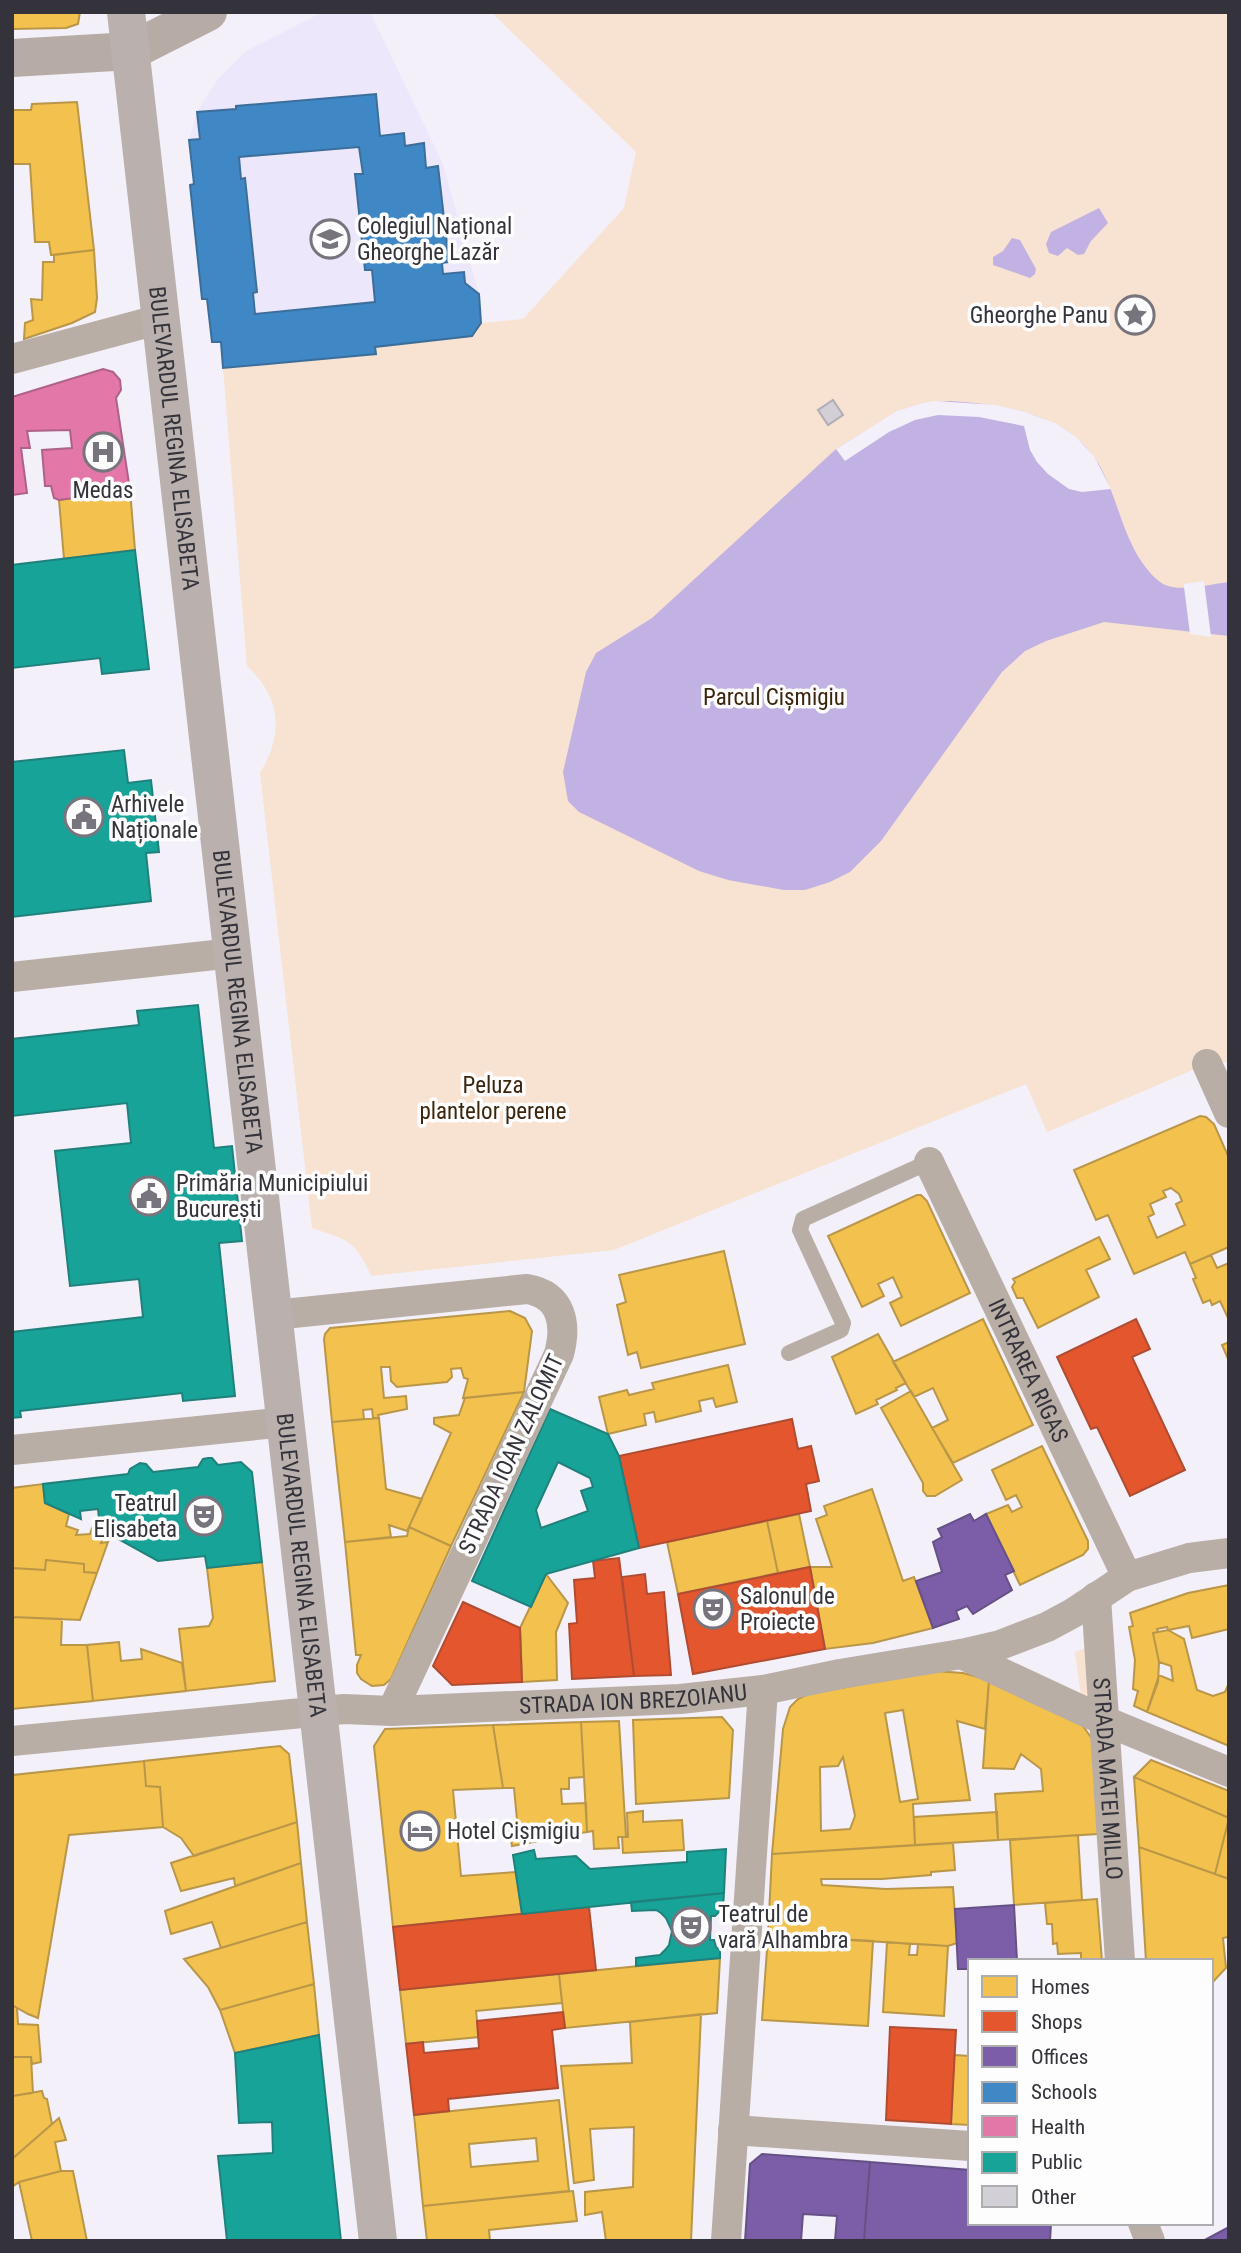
<svg xmlns="http://www.w3.org/2000/svg" width="1241" height="2253" font-family="'Roboto Condensed',sans-serif">
<style>
.built{fill:#ede7fb}
.green{fill:#f8e2d1}
.water{fill:#c2b2e3}
.pier{fill:#f3f0fa}
.homes{fill:#f2c14e;stroke:#b99648;stroke-width:2;fill-rule:evenodd}
.shops{fill:#e4572e;stroke:#af4c32;stroke-width:2}
.offices{fill:#7b5ea7;stroke:#665186;stroke-width:2}
.schools{fill:#3f88c5;stroke:#3c6e9b;stroke-width:2;fill-rule:evenodd}
.health{fill:#e377a8;stroke:#ae6287;stroke-width:2}
.public{fill:#17a398;stroke:#20817c;stroke-width:2;fill-rule:evenodd}
.building{fill:#d2cfd7;stroke:#afadb5;stroke-width:2}
.lines{fill:none;stroke-linecap:round;stroke-linejoin:round}
.lane{stroke:#b8aea6;stroke-width:16}
.street{stroke:#b8aea6;stroke-width:30}
.secondary{stroke:#b7aca5;stroke-width:38}
.primary{stroke:#bab1ae;stroke-width:38}
.labels{text-anchor:middle;stroke-width:7;stroke-linejoin:round;paint-order:stroke}
.poi-label{font-size:23px;fill:#34323a;stroke:#fdfdfd;text-anchor:start}
.street-label{font-size:23px;fill:#34323a;stroke:#fdfdfd}
.park-label{font-size:23px;fill:#3b250c;stroke:#fdfdfd}
</style>
<rect width="100%" height="100%" fill="#f3f0fa"/>
<path class="built" d="M323,12H370L443,164L479,294L481,323L472,336L375,347L376,354L223,368L221,342H212L207,299H202L190,185L194,184L189,140L197,112L217,80L246,51Z"/>
<path class="green" d="M491,12H1229V1062L1207,1064L1047,1132L1026,1084L614,1250L371,1276C356,1240 347,1240 312,1228L260,773C284,734 281,697 247,666L223,368L375,355V347L472,336L481,323L523,319L624,208L636,152Z
M1100,1643L1105,1721L1083,1711L1075,1652Z"/>
<path class="water" d="M1099,208L1108,223L1091,241L1084,254L1078,255L1067,248L1058,256L1049,253L1046,244L1051,232Z
M1012,238L1020,240L1036,269L1035,274L1030,278L993,265V257L1003,251Z
M949,401C1005,404 1074,415 1102,470C1115,495 1121,524 1134,549C1140,561 1153,579 1165,585C1183,592 1210,584 1229,582V636L1104,622L1046,641L1025,651L1002,672L881,841L850,872L830,882L805,890H784L728,880L699,871L579,812L568,801L563,772L586,672L596,653L652,618L836,449L898,411L922,403Z"/>
<path class="pier" d="M935,401L996,405L1025,412L1055,423L1076,437L1094,456L1111,489L1082,492L1069,489L1048,474L1037,462L1030,450L1024,426L979,417L938,415L915,420L889,432L845,461L836,449L897,411L922,403Z
M1204,581L1211,637L1190,634L1184,587V584Z"/>
<path class="homes" d="M12,12H80L78,24L66,28L12,29Z
M77,102L94,250L51,255L49,242H35L30,164H12V110H31L32,104Z
M94,250L97,298L95,312L72,323L24,339L25,323L33,320L31,299L42,300L43,262H54V255Z
M130,490L135,550L64,559L59,500Z
M1200,1116L1206,1117L1214,1124L1229,1158V1247L1190,1264L1185,1252L1134,1274L1108,1215L1096,1220L1074,1170ZM1171,1188L1179,1194L1182,1201L1176,1204L1185,1225L1157,1238L1148,1217L1154,1214L1150,1204L1166,1197L1163,1191Z
M917,1195H921L927,1201L970,1293L901,1326L890,1303L902,1297L893,1277L878,1284L884,1296L862,1307L828,1236Z
M1099,1237L1110,1259L1086,1270L1099,1297L1038,1328L1023,1298H1017L1012,1287L1015,1282L1013,1279Z
M724,1251L745,1344L641,1368L637,1352L628,1355L617,1305L626,1302L619,1275Z
M1211,1255L1217,1268L1229,1263V1320L1220,1301L1212,1305L1210,1300L1203,1303L1193,1279L1196,1278L1190,1264Z
M510,1311L525,1318L532,1331L524,1392L463,1398L468,1379L464,1378L461,1368L451,1369L452,1377L447,1382L397,1387L391,1381L390,1367H381L384,1398L406,1396L407,1409L378,1415L379,1418H373L372,1409L363,1410L364,1419L332,1422L324,1339L325,1334L330,1328Z
M983,1319L1033,1425L953,1463L932,1428L948,1420L933,1388L914,1397L893,1362Z
M878,1334L906,1383L896,1388L897,1390L876,1400L878,1404L856,1414L832,1357Z
M1229,1342V1361L1222,1345Z
M728,1365L737,1402L716,1407L713,1398L699,1401L701,1411L656,1422L654,1412L644,1414L646,1425L608,1434L599,1397L627,1390L629,1395L654,1389L652,1383Z
M911,1391L962,1480L935,1496H927L923,1491V1483L881,1408Z
M524,1392L451,1546L409,1527L451,1433L434,1424V1418L459,1415L465,1398Z
M379,1418L386,1489L422,1499L407,1531L389,1525L391,1537L345,1542L332,1422Z
M1042,1446L1088,1541V1549L1083,1555L1020,1585L986,1514L1008,1505L1012,1512L1022,1507L1016,1495L1006,1500L992,1470Z
M43,1484L45,1503L69,1514L66,1526L78,1530L76,1535L90,1534L92,1528L105,1533L101,1543L108,1542L97,1573L84,1572V1564L46,1560L45,1570L12,1568V1488Z
M872,1489L903,1581L914,1577L933,1628L873,1643L825,1649L810,1567H832L816,1519L827,1515L824,1506Z
M799,1514L810,1567L778,1573L767,1521Z
M767,1521L778,1573L678,1594L667,1542Z
M409,1527L451,1546L391,1679L384,1685L372,1686L361,1679L357,1673V1665L361,1655H356L345,1542L407,1536Z
M46,1560L84,1564V1572L97,1573L80,1620L12,1617V1568L45,1570Z
M262,1562L275,1681L186,1691L179,1629L209,1626L213,1618L207,1568Z
M546,1574L568,1603L556,1632L557,1680L522,1682L520,1628Z
M1229,1585V1629L1192,1638L1189,1626L1168,1630L1167,1627L1157,1629L1158,1632L1153,1633L1159,1662L1158,1682L1147,1712L1134,1706L1138,1691L1133,1689L1135,1660L1129,1627L1133,1626L1130,1613L1188,1593Z
M12,1617L62,1619L61,1645H87L93,1701L12,1709Z
M1168,1630L1184,1639L1197,1690L1213,1696L1225,1692L1229,1683V1746L1147,1712L1159,1675L1173,1681L1171,1666L1159,1662L1153,1633Z
M119,1642L121,1661L142,1659L141,1649L182,1663L186,1691L93,1701L87,1645Z
M935,1671L963,1673L989,1680L985,1729L957,1721L970,1800L913,1804L915,1845L772,1854L783,1729L790,1707L798,1699L808,1694ZM903,1710L918,1799L900,1802L885,1713ZM843,1757L855,1816L850,1829L821,1831L820,1767L838,1766Z
M989,1680L1080,1722L1093,1740L1098,1834L998,1840L995,1794L1043,1791L1041,1769L1021,1754L1014,1769L983,1768Z
M722,1717L733,1730L729,1798L636,1804L633,1720Z
M619,1721L626,1837H618L619,1848L594,1849L593,1831L587,1832L581,1722Z
M581,1722L584,1777L569,1778V1789H561L562,1804L586,1803L587,1832L512,1846L508,1822L517,1820L514,1788H503L493,1725Z
M493,1725L503,1788L453,1790L461,1876L516,1872L522,1914L393,1927L374,1746L385,1729Z
M280,1746L289,1754L297,1822L194,1856L181,1838L163,1827L160,1787L146,1786L144,1761Z
M1151,1760L1229,1791V1818L1134,1777Z
M144,1761L146,1786L160,1787L163,1827L69,1835L38,2018L28,2014L12,2005L13,1775Z
M1134,1777L1229,1818L1215,1874L1139,1847Z
M643,1811V1822L682,1820L684,1850L623,1853L622,1837H628L627,1813Z
M997,1812L998,1840L915,1845L914,1817Z
M1229,1818V1879L1215,1874Z
M297,1822L301,1863L235,1886L234,1878L181,1891L171,1863Z
M1078,1835L1082,1900L1014,1905L1010,1840Z
M953,1843L955,1870L931,1872V1875L882,1879H821L822,1885L886,1889L953,1887L957,1943L948,1946L768,1935L772,1854Z
M1139,1847L1229,1879L1228,1937L1223,1938L1226,1968L1211,1984V1961H1146Z
M301,1863L307,1922L221,1948L212,1922L171,1934L165,1911Z
M1097,1899L1102,1961H1081V1953L1058,1954L1057,1943L1053,1944L1052,1924H1047L1045,1903Z
M307,1922L314,1984L220,2010L208,1987L184,1959Z
M768,1935L873,1941L868,2026L762,2020Z
M887,1942L910,1944L909,1955H917L918,1944L948,1946L944,2016L883,2012Z
M720,1958L717,2013L565,2028L559,1974Z
M559,1974L562,2003L476,2011L479,2037L406,2044L400,1990Z
M314,1984L319,2035L235,2053L220,2010Z
M12,2005L17,2008L18,2024L38,2025L41,2062L32,2064L31,2057H12Z
M701,2014L691,2241H606L602,2212L585,2215V2192L633,2187L634,2127L590,2129L594,2180L574,2183L561,2066L632,2063L630,2022Z
M954,2055L970,2056V2125L951,2124Z
M12,2057H31L33,2093L12,2096Z
M42,2091L44,2098L47,2099L52,2124L12,2159V2096Z
M559,2100L569,2191L423,2206L414,2115ZM536,2138L538,2161L471,2167L469,2144Z
M59,2118L66,2140L55,2142L61,2171L19,2182L12,2187V2159Z
M61,2171H73L87,2241H32L19,2182Z
M573,2191L577,2221L489,2230L490,2241H427L423,2206Z"/>
<path class="shops" d="M1136,1319L1150,1349L1132,1357L1185,1470L1130,1496L1097,1427L1091,1429L1057,1357Z
M792,1419L798,1449L811,1446L819,1481L806,1484L811,1511L639,1548L619,1456Z
M619,1558L634,1676L572,1679L569,1624L577,1623L574,1580L595,1578L593,1561Z
M810,1567L825,1649L693,1674L678,1594Z
M645,1574L647,1594L664,1592L671,1675L634,1676L622,1577Z
M463,1602L520,1628L522,1682L452,1685L433,1666Z
M589,1907L596,1970L400,1990L393,1927Z
M563,2012L565,2028L552,2030L558,2088L448,2099L449,2111L414,2115L406,2044L423,2042L424,2053L479,2048L477,2021Z
M890,2027L956,2030L951,2124L886,2120Z"/>
<path class="offices" d="M970,1514L974,1521L986,1514L1014,1571L1005,1575L1012,1590L973,1614L967,1606L956,1611L959,1619L933,1628L916,1581L942,1572L933,1542L942,1537L938,1529Z
M1014,1905L1017,1961H970V1969H958L955,1909Z
M762,2154L870,2162L864,2241H835L837,2216L803,2214L801,2241H745L750,2164Z
M870,2162L970,2170V2223H1051L1050,2241H864Z
M1229,2227V2241H1203Z"/>
<path class="schools" d="M376,94L380,136L404,133L405,146L424,143L426,168L438,166L449,262L442,263L443,274L464,272L465,283L479,294L481,323L472,336L375,347L376,354L223,368L221,342H212L207,299H202L190,185L194,184L189,140L200,139L197,112L236,109V106ZM359,147L363,174H355L365,270H372L375,302L255,314L253,293L257,292L245,178L241,179L239,157Z"/>
<path class="health" d="M103,369L113,372L120,380L121,390L116,398L130,490L59,500L54,498L51,486H45L42,450L72,448L70,430L27,431L30,448H21L27,493L12,495V397Z"/>
<path class="public" d="M135,550L149,669L102,674L100,658L12,668V565Z
M124,750L128,783L151,780L159,852L146,853L151,901L12,917V762Z
M198,1005L214,1148L232,1146L242,1241L219,1243L235,1396L183,1401L182,1393L20,1411L21,1417L12,1418V1332L143,1317L139,1279L70,1286L55,1151L131,1143L127,1103L12,1116V1039L139,1025L137,1011Z
M550,1409L608,1434L619,1456L639,1548L546,1574L531,1607L472,1581ZM558,1462L590,1478L593,1487L581,1491L588,1511L541,1528L536,1510Z
M208,1458H212L218,1465L241,1462L252,1472L262,1562L207,1568L205,1556L158,1561L100,1529L98,1509L80,1511L81,1519L45,1503L43,1484L128,1474L130,1469L140,1463L146,1464L153,1472L198,1467L203,1459Z
M726,1849L724,1893L522,1914L513,1855L534,1850L536,1859L576,1856L590,1869L687,1862V1852Z
M724,1893L723,1908L715,1916H711L710,1940H714L716,1947L720,1950V1958L636,1966V1958L660,1955L665,1950L669,1945L672,1931L666,1918L661,1913L656,1910L632,1911L631,1902Z
M319,2035L341,2241H227L218,2156L273,2153L272,2122L239,2123L235,2053Z"/>
<path class="building" d="M833,400L843,415L828,425L818,410Z"/>
<g class="lines">
<path class="lane" d="M789,1353L841,1330L843,1323L800,1230L803,1219L929,1162"/>
<g class="street">
<path d="M12,359L161,319"/>
<path d="M12,977L233,953"/>
<path d="M1207,1064L1229,1113"/>
<path id="s1" d="M929,1162L1127,1577"/>
<path d="M274,1315L527,1289C562,1295 567,1324 559,1354L392,1711"/>
<path d="M12,1450L286,1422"/>
<path id="s2" d="M1096,1597L1120,1961"/>
<path d="M961,1654L1105,1721L1229,1772"/>
<path id="s3" d="M12,1741L344,1709L392,1711L680,1699L763,1690L840,1674L961,1654L1000,1645L1047,1627L1073,1613L1127,1577L1189,1558L1229,1553"/>
<path d="M733,2130L970,2146"/>
<path d="M1143,2223L1150,2241"/>
<path d="M726,2241L763,1690"/>
</g>
<path class="secondary" d="M12,58L131,51L208,12"/>
<path class="primary" id="s4" d="M126,12L378,2241"/>
</g>
<defs>
<g id="school-ring" transform="scale(2.0125)"><circle r="9.5" fill="#fdfdfd" stroke="#77747d" stroke-width="1.5"/><path d="M0-5L7-2L0 1L-7-2ZM-4 1L0 2.5L4 1V4Q0 6-4 4Z" fill="#77747d"/></g>
<g id="sight-ring" transform="scale(2.0125)"><circle r="9.5" fill="#fdfdfd" stroke="#77747d" stroke-width="1.5"/><path d="M0-6L1.8-2.2L6-1.7L2.9 1.2L3.7 5.4L0 3.3L-3.7 5.4L-2.9 1.2L-6-1.7L-1.8-2.2Z" fill="#77747d"/></g>
<g id="hospital-ring" transform="scale(2.0125)"><circle r="9.5" fill="#fdfdfd" stroke="#77747d" stroke-width="1.5"/><path d="M-5-5h3v3.5h4V-5h3V5h-3V1.5h-4V5h-3Z" fill="#77747d"/></g>
<g id="civic-ring" transform="scale(2.0125)"><circle r="9.5" fill="#fdfdfd" stroke="#77747d" stroke-width="1.5"/><path d="M-.6-6.5H3V-4.5H.6V-3L4-1V1h2V6H-6V1h2V-1L-.6-3ZM-1.2 2.5V6h2.4V2.5Z" fill="#77747d"/></g>
<g id="theatre-ring" transform="scale(2.0125)"><circle r="9.5" fill="#fdfdfd" stroke="#77747d" stroke-width="1.5"/><path d="M-5-5.5Q0-4 5-5.5V0Q5 5 0 6Q-5 5-5 0ZM-3.3-2.5H-1v1.5H-3.3ZM1-2.5H3.3v1.5H1ZM-2.8 1Q0 5.5 2.8 1Z" fill="#77747d"/></g>
<g id="hotel-ring" transform="scale(2.0125)"><circle r="9.5" fill="#fdfdfd" stroke="#77747d" stroke-width="1.5"/><path d="M-6-4.5h1.5V1H6V5H4.5V3h-9V5H-6ZM-4 0a1.8 1.8 0 1 1 3.6 0ZM.5 0V-2.5h3Q6-2.5 6 0Z" fill="#77747d"/></g>
</defs>
<g fill-rule="evenodd">
<use href="#school-ring" x="330" y="239"/>
<use href="#sight-ring" x="1135" y="315"/>
<use href="#hospital-ring" x="103" y="452"/>
<use href="#civic-ring" x="84" y="817"/>
<use href="#civic-ring" x="149" y="1196"/>
<use href="#theatre-ring" x="204" y="1516"/>
<use href="#theatre-ring" x="713" y="1609"/>
<use href="#hotel-ring" x="420" y="1831"/>
<use href="#theatre-ring" x="691" y="1927"/>
</g>
<g class="labels">
<g class="poi-label">
<text x="357" y="234">Colegiul Național<tspan x="357" dy="26">Gheorghe Lazăr</tspan></text>
<text x="1108" y="323" text-anchor="end">Gheorghe Panu</text>
<text x="103" y="498" text-anchor="middle">Medas</text>
<text x="111" y="812">Arhivele<tspan x="111" dy="26">Naționale</tspan></text>
<text x="176" y="1191">Primăria Municipiului<tspan x="176" dy="26">București</tspan></text>
<text x="177" y="1511" text-anchor="end">Teatrul<tspan x="177" dy="26">Elisabeta</tspan></text>
<text x="740" y="1604">Salonul de<tspan x="740" dy="26">Proiecte</tspan></text>
<text x="447" y="1839">Hotel Cișmigiu</text>
<text x="718" y="1922">Teatrul de<tspan x="718" dy="26">vară Alhambra</tspan></text>
</g>
<g class="street-label">
<text dy="8" stroke="none"><textPath href="#s4" startOffset="429">BULEVARDUL REGINA ELISABETA</textPath></text>
<text dy="8" stroke="none"><textPath href="#s4" startOffset="996">BULEVARDUL REGINA ELISABETA</textPath></text>
<text dy="8" stroke="none"><textPath href="#s1" startOffset="231">INTRAREA RIGAS</textPath></text>
<text transform="translate(511 1454) rotate(-65)" y="8">STRADA IOAN ZALOMIT</text>
<text dy="8" stroke="none"><textPath href="#s4" startOffset="1563">BULEVARDUL REGINA ELISABETA</textPath></text>
<text dy="8" stroke="none"><textPath href="#s3" startOffset="623">STRADA ION BREZOIANU</textPath></text>
<text dy="8" stroke="none"><textPath href="#s2" startOffset="182">STRADA MATEI MILLO</textPath></text>
</g>
<g class="park-label">
<text x="774" y="705">Parcul Cișmigiu</text>
<text x="493" y="1093">Peluza<tspan x="493" dy="26">plantelor perene</tspan></text>
</g>
</g>
<rect width="1241" height="2253" fill="none" stroke="#34323a" stroke-width="28"/>
<rect x="968" y="1959" width="245" height="266" fill="#fdfdfd" stroke="#adacaf" stroke-width="2"/>
<rect x="982" y="1976" width="35" height="21" fill="#f2c14e" stroke="#adacaf" stroke-width="2"/>
<text x="1031" y="1994" font-size="21" fill="#34323a">Homes</text>
<rect x="982" y="2011" width="35" height="21" fill="#e4572e" stroke="#adacaf" stroke-width="2"/>
<text x="1031" y="2029" font-size="21" fill="#34323a">Shops</text>
<rect x="982" y="2046" width="35" height="21" fill="#7b5ea7" stroke="#adacaf" stroke-width="2"/>
<text x="1031" y="2064" font-size="21" fill="#34323a">Offices</text>
<rect x="982" y="2082" width="35" height="21" fill="#3f88c5" stroke="#adacaf" stroke-width="2"/>
<text x="1031" y="2099" font-size="21" fill="#34323a">Schools</text>
<rect x="982" y="2116" width="35" height="21" fill="#e377a8" stroke="#adacaf" stroke-width="2"/>
<text x="1031" y="2134" font-size="21" fill="#34323a">Health</text>
<rect x="982" y="2152" width="35" height="21" fill="#17a398" stroke="#adacaf" stroke-width="2"/>
<text x="1031" y="2169" font-size="21" fill="#34323a">Public</text>
<rect x="982" y="2186" width="35" height="21" fill="#d2cfd7" stroke="#adacaf" stroke-width="2"/>
<text x="1031" y="2204" font-size="21" fill="#34323a">Other</text>
</svg>
